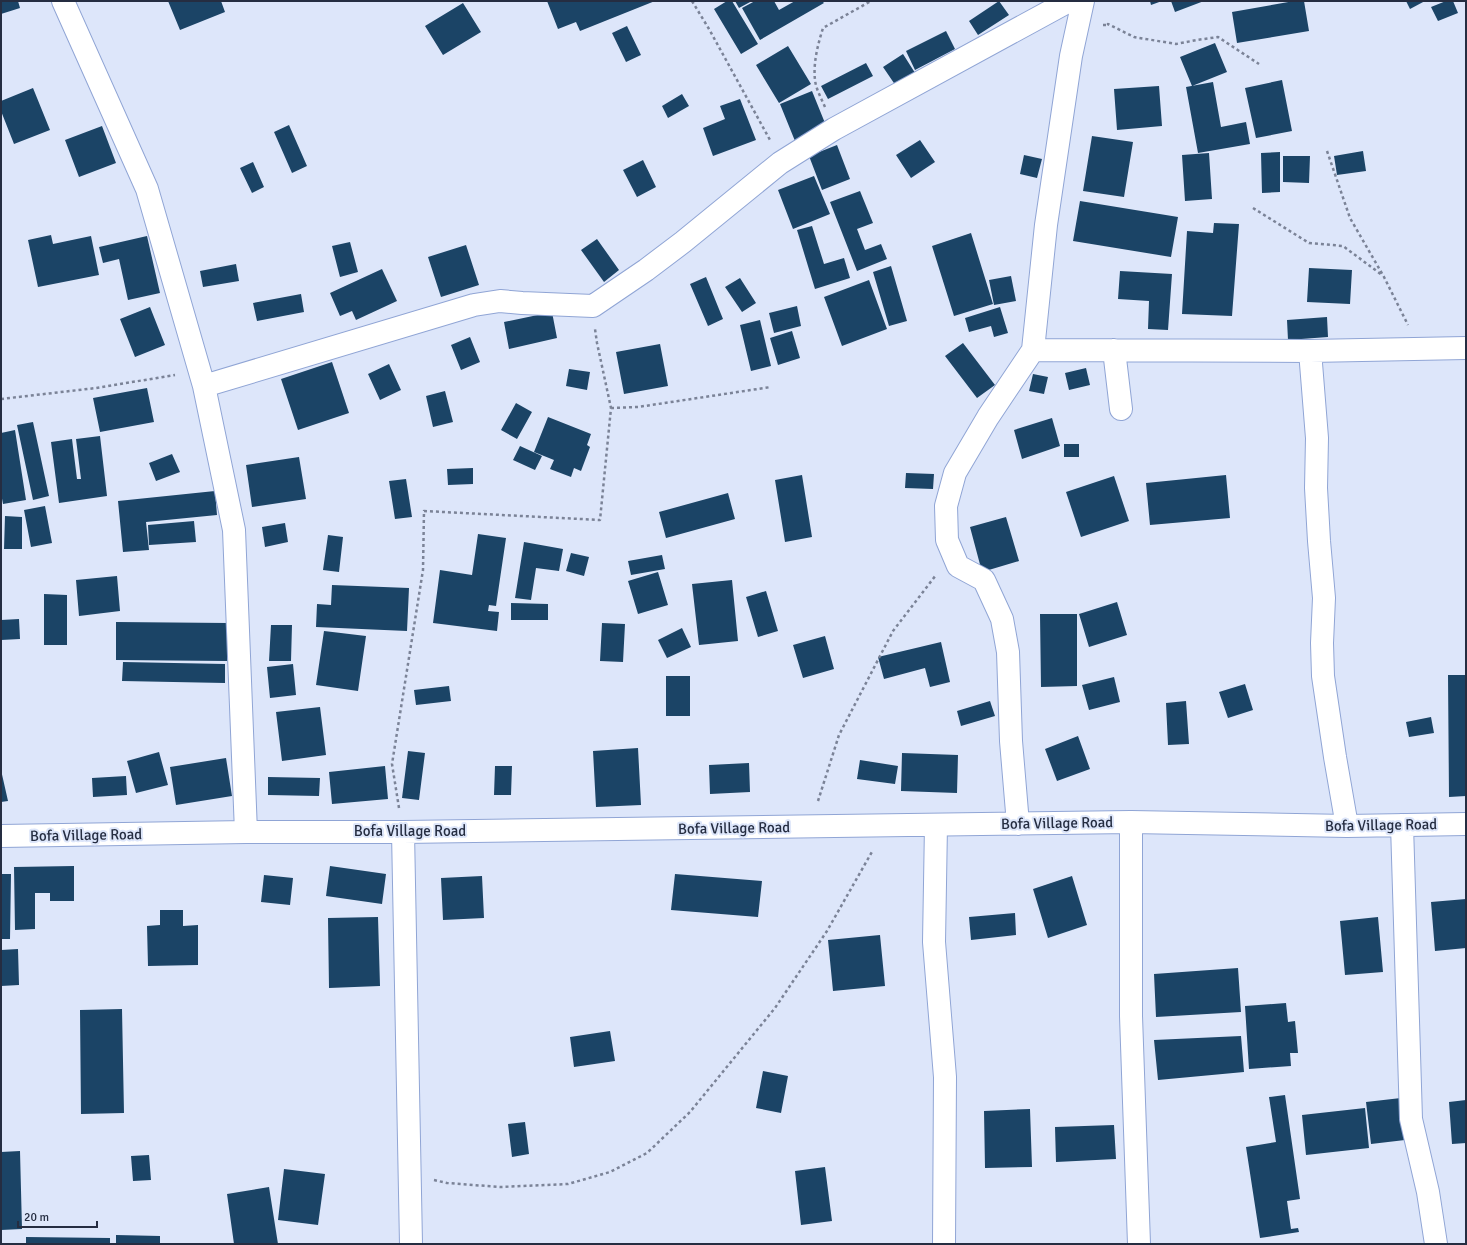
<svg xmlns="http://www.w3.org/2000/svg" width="1467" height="1245" font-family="Signika,sans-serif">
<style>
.building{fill:#1b4466}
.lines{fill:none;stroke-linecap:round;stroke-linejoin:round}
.street-casing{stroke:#90a5d5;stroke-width:24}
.path{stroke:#7b8397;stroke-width:2.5;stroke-dasharray:3 3;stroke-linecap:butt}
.street{stroke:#fff;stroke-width:22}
.labels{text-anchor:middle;stroke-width:4;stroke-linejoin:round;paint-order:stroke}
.street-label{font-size:15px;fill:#252d41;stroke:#dde6fa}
</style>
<rect width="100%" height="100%" fill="#dde6fa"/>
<path class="building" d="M1,1H18L20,8L1,14Z
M168,1H221L225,12L180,30Z
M547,1H655L580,31L576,22L558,29Z
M727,1H732L758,44L741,54L714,9Z
M735,1H752L739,8Z
M755,1H774L779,10L795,1H822L824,3L760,40L742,8Z
M999,1L1009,15L978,35L969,21Z
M1150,1H1162L1151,5Z
M1171,1H1204L1175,12Z
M1294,1H1304L1309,31L1237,43L1232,12Z
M1406,1H1425L1410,9Z
M1446,1H1453L1458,13L1438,21L1431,7Z
M463,3L481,32L443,55L425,26Z
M627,26L641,55L626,62L612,33Z
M946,31L955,49L915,70L906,51Z
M1215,43L1227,72L1192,86L1180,57Z
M788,46L811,84L779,103L756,65Z
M903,54L917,76L898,89L883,67Z
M866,63L873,76L828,99L821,86Z
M1282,80L1292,131L1256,138L1245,88Z
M1213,82L1221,127L1246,122L1250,144L1198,153L1186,87Z
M1159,86L1162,126L1117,130L1114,89Z
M33,88L50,130L14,144L1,111V101Z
M812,91L827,128L795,141L780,104Z
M682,94L689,106L668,118L662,106Z
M740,99L756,140L713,156L703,128L725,119L720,106Z
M289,125L307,166L292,173L274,132Z
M102,126L116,163L79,177L65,140Z
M1092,136L1133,142L1124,197L1083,191Z
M920,140L935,162L911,178L896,155Z
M837,145L850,179L822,190L809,156Z
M1363,151L1366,171L1337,175L1334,156Z
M1280,152V192L1262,193L1261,153Z
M1209,153L1212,199L1185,201L1182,155Z
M1024,155L1042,159L1037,178L1020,174Z
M1283,156H1310L1309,183L1283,182Z
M643,160L656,187L637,197L623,170Z
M253,162L264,187L252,193L240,168Z
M814,176L830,214L793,229L778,190Z
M860,191L873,223L857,229L865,250L881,244L887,259L857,271L830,202Z
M1080,201L1178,217L1171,257L1073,241Z
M1214,223L1239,224L1232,316L1182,314L1187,231L1213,233Z
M812,226L824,264L844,258L850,278L815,289L797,230Z
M971,233L993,304L954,316L932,246Z
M51,235L53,244L91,236L99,275L38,287L28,240Z
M147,236L160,293L128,300L119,259L103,263L99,247Z
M597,239L619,270L604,282L581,250Z
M350,242L358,272L340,277L332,246Z
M466,245L479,285L441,297L428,257Z
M236,264L239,281L203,287L200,271Z
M891,266L907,321L889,326L873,272Z
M1309,268L1352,270L1350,304L1307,302Z
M382,269L397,301L356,320L352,311L340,316L330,293Z
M1120,271L1172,274L1168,330L1148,329L1149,301L1118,299Z
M1011,276L1016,301L994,305L989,280Z
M706,277L723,319L708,326L690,284Z
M740,278L756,303L742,312L725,287Z
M869,280L887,329L842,346L824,297Z
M301,294L304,312L257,321L253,303Z
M797,306L801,326L774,333L769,313Z
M150,307L165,345L135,357L120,319Z
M1000,307L1008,333L994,337L991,326L969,332L965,318Z
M552,312L557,338L509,349L504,322Z
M1327,317L1328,337L1288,340L1287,320Z
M760,320L771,366L751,371L740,325Z
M792,331L800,358L778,365L770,338Z
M470,337L480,362L461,370L451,345Z
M963,343L995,385L977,398L945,356Z
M660,344L668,386L624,394L616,352Z
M332,362L349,413L298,430L281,379Z
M389,364L401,390L380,400L368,374Z
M1086,368L1090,385L1069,390L1065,373Z
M569,369L590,372L587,390L566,386Z
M1033,374L1048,377L1044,394L1029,391Z
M147,388L154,422L100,432L93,398Z
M445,391L453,422L433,427L426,396Z
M516,403L532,412L517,439L501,430Z
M548,417L591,434L587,445L590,447L581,471L574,468L571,477L550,469L554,460L534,452Z
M1052,418L1060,446L1022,459L1014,430Z
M33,422L49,496L33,500L17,425Z
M15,430L26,500L3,504L1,493V433Z
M100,436L107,496L59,503L51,442L72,439L77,479H81L76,439Z
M1064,444H1079V457H1064Z
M520,446L542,456L535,470L513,460Z
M172,454L180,472L156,481L149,463Z
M299,457L306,499L252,507L246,465Z
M473,468V484L448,485L447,469Z
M906,473L934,474L933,489L905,488Z
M802,475L812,537L785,542L775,480Z
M1226,475L1230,518L1150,525L1146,483Z
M1114,476L1129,521L1081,537L1066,492Z
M406,479L412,517L395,519L389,481Z
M215,491L217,515L146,522L149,550L123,552L118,501Z
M728,493L735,519L666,538L659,512Z
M45,506L52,543L31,547L24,510Z
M5,516L22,517V549H4Z
M1006,517L1019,561L982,572L970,527Z
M194,521L196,542L149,545L148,525Z
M285,523L288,542L265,547L262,527Z
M478,534L506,538L496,606L489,605L488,611L499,612L497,631L433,623L440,570L472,575Z
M328,535L343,537L339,572L323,570Z
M524,542L563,549L559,571L536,568L531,600L515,598Z
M571,553L589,557L584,576L566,571Z
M662,555L665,569L631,575L628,561Z
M658,572L668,605L638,614L628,581Z
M117,576L120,611L79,616L76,580Z
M732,580L738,641L699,645L692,584Z
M332,585L409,588L407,631L316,627L317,604L331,605Z
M766,591L778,631L758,637L746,597Z
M44,594L67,595V645H44Z
M1117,602L1127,635L1089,647L1079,614Z
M511,603L548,604V620H511Z
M1040,614H1077V686L1041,687Z
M19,619L20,639L1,640V620Z
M116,622L228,623L227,661L116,660Z
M602,623L625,624L623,662L600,661Z
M271,625H292L291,661H269Z
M682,628L691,647L667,658L658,640Z
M324,631L366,636L358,691L316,685Z
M825,636L834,669L803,678L793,645Z
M941,642L950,682L930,687L925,668L884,679L878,657Z
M123,662L225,664V683L122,681Z
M293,664L296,695L270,698L267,667Z
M1448,675H1466V796L1449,797Z
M666,676H690V716H666Z
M1114,677L1120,702L1089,710L1082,685Z
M1245,684L1253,710L1228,718L1219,692Z
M449,686L451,701L416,705L414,690Z
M990,701L995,716L961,726L957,711Z
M1186,701L1189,744L1168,745L1166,703Z
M320,707L326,755L282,761L276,712Z
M1431,717L1434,733L1409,737L1406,722Z
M1078,736L1090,769L1057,781L1045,749Z
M638,748L641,805L596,807L593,751Z
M408,751L425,753L419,800L402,798Z
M159,752L168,785L136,793L127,761Z
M902,753L958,755L957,793L901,791Z
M226,758L232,796L176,805L170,767Z
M860,760L898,766L895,784L857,779Z
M749,763L750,792L710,794L709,765Z
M385,766L388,799L332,804L329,772Z
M495,766H512L511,795H494Z
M1,770L8,801L1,802Z
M126,776L127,795L93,797L92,778Z
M268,777L320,778L319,796L268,795Z
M74,866V901H50V893H35V929L15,930L14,867Z
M330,866L386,874L382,904L326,896Z
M1,874H11L10,939H1Z
M675,874L762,881L758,917L671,910Z
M264,875L293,878L290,905L261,902Z
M482,876L484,918L443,920L441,878Z
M1072,876L1087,925L1048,938L1033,889Z
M1466,899V948L1435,951L1431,902Z
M160,910H183V926L198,925V965L148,966L147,926L160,925Z
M1015,913L1016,935L971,940L969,917Z
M378,917L380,986L329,988L328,918Z
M1378,917L1383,972L1345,975L1340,921Z
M880,935L885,986L833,991L828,940Z
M18,949L19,985L1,986V950Z
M1238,968L1241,1012L1156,1017L1154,974Z
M1286,1003L1288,1022L1295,1021L1298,1053H1290L1291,1066L1249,1069L1245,1006Z
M122,1009L124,1113L81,1114L80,1010Z
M610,1031L615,1061L574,1067L570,1037Z
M1241,1036L1244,1072L1158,1080L1154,1040Z
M763,1071L788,1076L781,1113L756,1108Z
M1285,1095L1300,1199L1287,1201L1291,1229L1298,1228L1299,1232L1260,1238L1246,1147L1276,1142L1269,1097Z
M1401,1098L1405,1140L1371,1144L1366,1102Z
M1466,1100V1143L1452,1144L1449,1102Z
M1365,1108L1369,1148L1306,1155L1302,1115Z
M1030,1109L1032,1167L985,1168L984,1111Z
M525,1122L529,1154L512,1157L508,1124Z
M1114,1125L1116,1159L1056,1162L1055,1127Z
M20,1151L22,1229L1,1230V1152Z
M149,1155L151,1180L133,1181L131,1156Z
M825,1167L832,1221L801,1225L795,1171Z
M284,1169L325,1174L318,1225L278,1220Z
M269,1187L278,1244H234L227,1194Z
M116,1235L160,1236V1244H116Z
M26,1237L110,1238V1244H26Z"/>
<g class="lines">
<g class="street-casing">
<path id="street" d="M63,1L147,189L204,386L234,530L246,832
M1033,350L1310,351L1466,348
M1114,350L1121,409
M1310,351L1317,438L1316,488L1319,541L1324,598L1322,643L1323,676L1335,757L1347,826
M204,386L474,305L500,301L522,303L593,306L646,270L683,242L780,163L834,129L1069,1
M1131,822V1016L1139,1244
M1018,824L1011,741L1008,652L1002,619L984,580L958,566L947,540L946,506L955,473L988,417L1033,350L1046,225L1071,56L1083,1
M936,825L934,942L945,1077L944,1244
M1402,825L1411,1119L1428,1192L1436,1244
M403,832L411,1244
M1,836L246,832H403L1131,822L1347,826L1466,824"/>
</g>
<path class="path" d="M692,1L709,29L770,140
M1103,25H1109L1108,24L1134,37L1176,44L1197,40L1218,37L1259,64
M825,107C821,98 816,89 815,80C813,63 818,44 823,28L871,1
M1327,151L1350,218L1384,277L1408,325
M1253,208L1309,243L1343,246L1382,275
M1,399L96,388L175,375
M611,408L638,407L771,387
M818,801L839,735L893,631L936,575
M399,808L392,764L423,570L424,511L600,520L611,408L597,343L595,329
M434,1180L447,1183L500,1187L568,1184L610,1172L647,1153L690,1112L775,1008L827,931L873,850"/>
<use href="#street" class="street"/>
</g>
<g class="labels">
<g class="street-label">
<text transform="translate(1057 823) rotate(-1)" y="5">Bofa Village Road</text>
<text transform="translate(1381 825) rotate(-1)" y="5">Bofa Village Road</text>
<text transform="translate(734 828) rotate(-1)" y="5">Bofa Village Road</text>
<text x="410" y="836">Bofa Village Road</text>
<text transform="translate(86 835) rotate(-1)" y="5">Bofa Village Road</text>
</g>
</g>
<rect width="1467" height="1245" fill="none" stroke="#252d41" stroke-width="4"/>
<path d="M18 1221v6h79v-6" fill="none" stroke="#252d41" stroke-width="2"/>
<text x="24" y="1221" font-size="12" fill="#252d41" stroke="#dde6fa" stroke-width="3" paint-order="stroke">20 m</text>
</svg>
